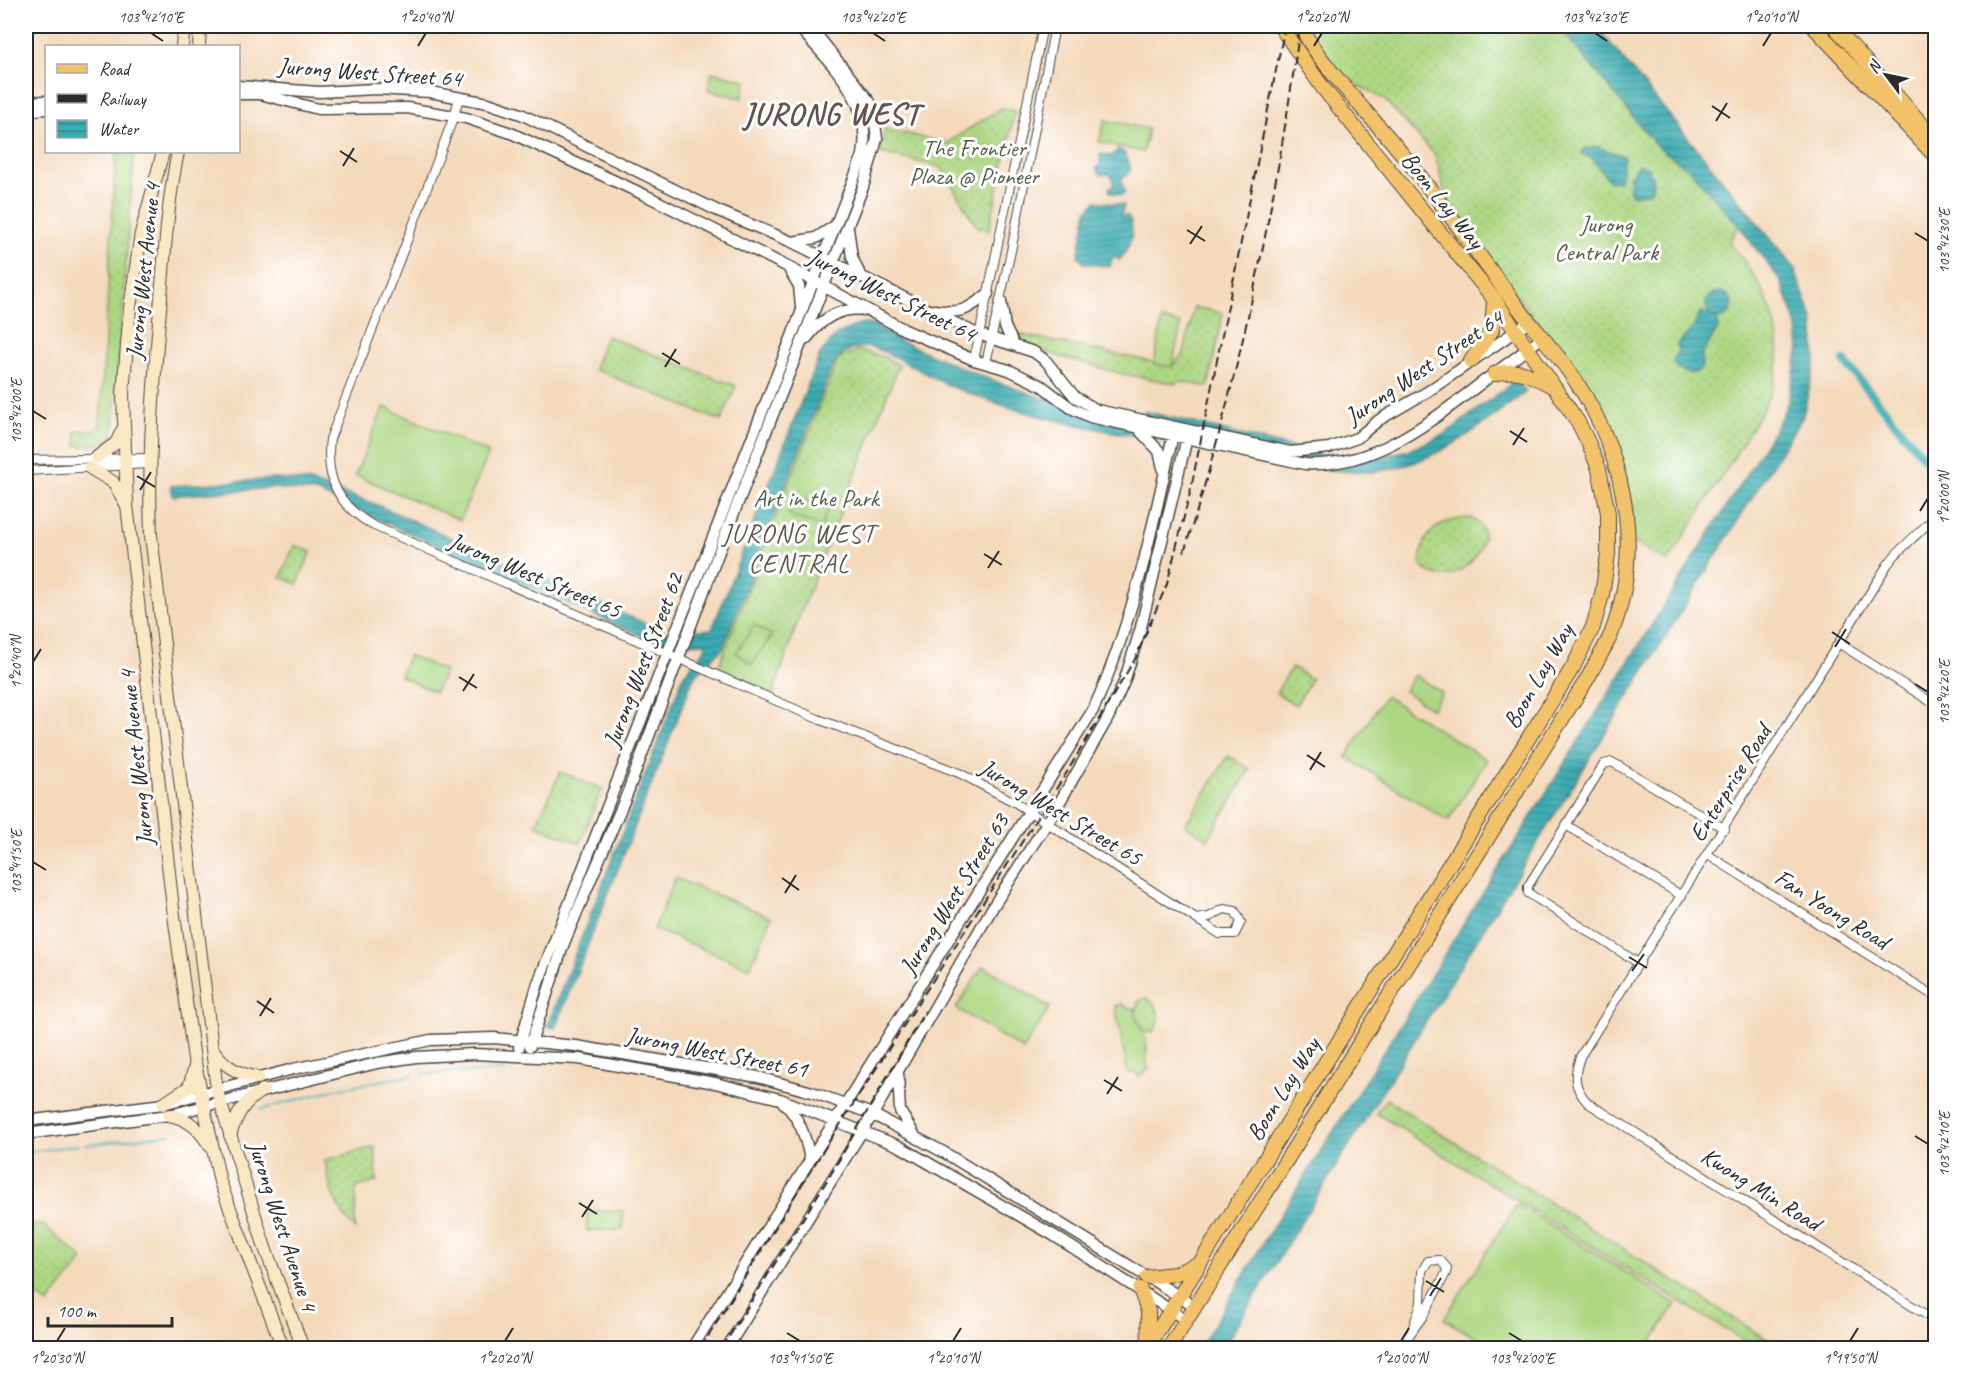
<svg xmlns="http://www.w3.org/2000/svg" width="1961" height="1374" font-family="Caveat,sans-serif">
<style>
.grass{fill:url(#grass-dots);stroke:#6c8157;stroke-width:1.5}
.garden{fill:#add783;stroke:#6c8157;stroke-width:1.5}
.water{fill:url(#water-rules);stroke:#326b6e;stroke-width:1.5}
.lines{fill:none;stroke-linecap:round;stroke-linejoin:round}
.stream{stroke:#39abb1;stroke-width:2}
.canal{stroke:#39abb1;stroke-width:9}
.minor-casing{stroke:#494541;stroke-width:10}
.tertiary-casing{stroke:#494541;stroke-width:13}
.secondary-casing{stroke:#494541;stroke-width:14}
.primary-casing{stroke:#494541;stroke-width:16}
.minor{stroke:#fff;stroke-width:8}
.tertiary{stroke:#fff;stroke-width:10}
.secondary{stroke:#fae7c3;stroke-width:12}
.primary{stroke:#f2c26a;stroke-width:14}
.rail{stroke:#2b2b2b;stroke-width:2;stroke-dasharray:9 4.5;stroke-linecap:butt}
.ticks{fill:none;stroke:#2b2b2b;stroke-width:2}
.labels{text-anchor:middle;stroke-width:6;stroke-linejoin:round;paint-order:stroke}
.street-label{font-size:24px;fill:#2b2b2b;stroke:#fff}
.park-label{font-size:24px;fill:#525f45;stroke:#fff}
.neighbourhood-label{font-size:26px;letter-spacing:1.5px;fill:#66524a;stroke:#fff}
.district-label{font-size:30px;font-weight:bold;letter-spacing:1.5px;fill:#66524a;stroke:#fff}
.neatline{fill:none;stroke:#2b2b2b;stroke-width:2}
.ticks-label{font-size:15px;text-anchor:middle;fill:#2b2b2b}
</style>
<defs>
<pattern id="grass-dots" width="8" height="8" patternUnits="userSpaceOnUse" patternTransform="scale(1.5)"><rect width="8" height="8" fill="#add783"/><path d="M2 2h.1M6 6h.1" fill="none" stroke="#95b971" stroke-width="1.8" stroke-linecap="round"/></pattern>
<pattern id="water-rules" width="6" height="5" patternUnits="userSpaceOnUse" patternTransform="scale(1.5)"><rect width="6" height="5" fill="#39abb1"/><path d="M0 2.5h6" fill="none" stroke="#308b90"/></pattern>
</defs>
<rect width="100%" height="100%" fill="#fff"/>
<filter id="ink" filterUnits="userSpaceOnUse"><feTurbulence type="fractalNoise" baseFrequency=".0167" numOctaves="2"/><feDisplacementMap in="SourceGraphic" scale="12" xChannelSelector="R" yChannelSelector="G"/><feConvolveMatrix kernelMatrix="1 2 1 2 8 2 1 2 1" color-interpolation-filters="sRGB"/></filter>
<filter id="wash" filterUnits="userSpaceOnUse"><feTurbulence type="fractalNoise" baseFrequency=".008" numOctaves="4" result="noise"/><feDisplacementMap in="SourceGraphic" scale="24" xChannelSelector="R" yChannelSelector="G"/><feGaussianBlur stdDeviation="1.35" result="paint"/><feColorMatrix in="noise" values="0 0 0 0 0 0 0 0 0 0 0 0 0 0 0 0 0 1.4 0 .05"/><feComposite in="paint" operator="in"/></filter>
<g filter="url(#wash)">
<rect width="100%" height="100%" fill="#f4d9bb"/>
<path class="grass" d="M1302,26H1559L1656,145L1690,170L1739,226L1729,242C1765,284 1793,338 1770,393C1761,416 1746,436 1734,457C1712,492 1690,527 1668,562L1632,541V507L1620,455L1571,366L1447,205L1436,156L1384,99L1339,75Z
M1001,108L1015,111L989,230L977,227L941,167L880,153L885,129L947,143Z
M116,152L134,153L113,437L94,446H77L76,431H93L100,425Z
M1194,307L1223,313L1208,387L1179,381L1177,384L1119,373L1020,345L1018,334L1172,366L1184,353Z
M606,336L736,386L721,421L594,369Z
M858,350L884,357L899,365L802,609L773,694L717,670L836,364L843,357Z
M1471,518C1476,521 1482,525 1483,531C1488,554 1446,597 1420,564C1422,531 1440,519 1471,518Z
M294,545L311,552L297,584L281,577Z
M1292,667L1311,679L1296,705L1276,693Z
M1228,756L1250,769L1208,839L1185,825Z
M560,772L602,789L580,843L536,825Z
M1146,998C1160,1005 1164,1023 1151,1033L1141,1029L1135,1017L1138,1002Z
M1386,1099L1781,1348H1755L1376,1113Z
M375,1147L377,1181L356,1188L355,1229C335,1207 329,1190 325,1160Z
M42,1224L82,1258L81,1263L48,1304L26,1286V1237L34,1225Z"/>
<path class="garden" d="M712,72L746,80L742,98L708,90Z
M1105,120L1148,129L1143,152L1099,142Z
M1162,320L1181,324L1172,367L1154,364Z
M384,407L489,453L460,520L355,475Z
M796,497L828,509L821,527L789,515Z
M754,625L772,635L752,664L736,653Z
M409,655L445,671L435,692L400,676Z
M1414,675L1442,693L1432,709L1404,691Z
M1385,696L1487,760L1448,821L1346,757Z
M675,878L771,917L750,968L654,929Z
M983,966L1050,1007L1023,1050L956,1008Z
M1120,1003L1130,1009L1135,1008C1134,1022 1145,1028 1146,1041C1148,1053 1144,1059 1149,1069L1139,1076L1133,1072L1128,1074L1115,1005L1118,1007Z
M1517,1204L1676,1304L1648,1348H1493L1444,1319Z
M587,1211H623V1230L587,1231Z"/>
<path class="water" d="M1559,26H1596L1793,266L1813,319L1816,359L1803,416L1223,1348H1200L1263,1243L1778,424L1788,402L1799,348L1796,322L1781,282L1739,226L1690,170L1656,145Z
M1597,147L1624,156L1620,181H1609L1592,158L1582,154L1583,149Z
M1118,149L1124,152L1131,168L1129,174L1121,179L1125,192L1122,196L1110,192L1109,188L1114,184L1110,174L1101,175L1096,169L1100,163V154L1112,156Z
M1638,164L1649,168L1653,183L1650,192L1635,195L1630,193L1629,177Z
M1096,201L1124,205L1121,217L1127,215C1137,227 1130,250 1119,260L1113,256L1110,267L1084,263L1078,256L1087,211Z
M1706 305a13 13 0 1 1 26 0a13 13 0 1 1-26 0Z
M1701,311L1718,320V329L1702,354V367L1697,372L1689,374L1676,367L1673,360L1679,351L1677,345L1693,328Z
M862,323L875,325L900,341L978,375L1040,397L1139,417L1145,411L1334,458L1359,459L1381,457L1414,448L1445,434L1517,379L1526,392C1481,426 1439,462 1381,471C1340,478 1280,459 1238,452C1158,438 1076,431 999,404C980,398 961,391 944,383C926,375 883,347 866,347C850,347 838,355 831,370L723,648L694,677L555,1028L547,1026L684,675L705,649L706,643L662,645L316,492L273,488L173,496L171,486L274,479L307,481L375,504L667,633L712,629L820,354L837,334Z"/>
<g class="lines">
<path class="stream" d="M423,1074L504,1071
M260,1110L336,1089L413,1075
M86,1145L170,1134
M26,1152L79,1145"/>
<path class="canal" d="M1844,361L1936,472"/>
</g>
</g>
<g filter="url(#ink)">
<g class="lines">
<g class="minor-casing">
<path id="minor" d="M459,98L454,116L415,220L330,439C325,479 338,506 374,526L818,719L959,773L1016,803L1196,919L1220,934H1235L1241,922L1235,911L1224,909L1209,917L1196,919
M974,360L1043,26
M986,363L1011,251L1055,26
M26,460L149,458
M26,471L148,464
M1936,516L1896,554L1888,564L1580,1057C1573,1077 1574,1088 1588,1103L1936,1321
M1840,644L1936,705
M1566,825L1682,896
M1708,855L1936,997
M1640,964L1528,893V886L1604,764L1612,762L1725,829
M1400,1348L1423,1316L1446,1273L1447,1268L1440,1260L1428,1261L1422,1271L1421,1303L1412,1330"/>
</g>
<g class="tertiary-casing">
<path id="tertiary" d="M238,86L319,92L376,89L430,92L488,103L521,114L716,210L792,242L975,333L1034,352L1046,361L1075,397L1097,410L1290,452L1329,448L1357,438L1379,420L1427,392L1529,322
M238,94H260L318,109L407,108L466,118L511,133L647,196L788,267L905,330L974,360L1009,370L1042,386L1071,408L1090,417L1305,464C1373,468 1429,423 1480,384C1501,368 1522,354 1542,337
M26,102L46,101
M26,111L46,109
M848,228L852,257L861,277
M792,242L816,238L833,227
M789,269L799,286L801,307
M1001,301L1005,327L1014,345
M934,310C961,314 966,311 988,294
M807,338C822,318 840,307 865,310
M1141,432L1159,451L1163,468
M530,1046L564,943L627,794L726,533L863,187L877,139L874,116L870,102L810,26
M519,1047L538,983L863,155C873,99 832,66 798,26
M898,1073L900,1111L914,1134
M782,1101C800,1118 805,1135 810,1159
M26,1121L163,1104L293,1069L431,1040L494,1038L576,1046L758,1077L812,1092L872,1114L945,1153L1195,1306
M26,1134L169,1115L377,1063L416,1057L473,1054L579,1059L715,1083L780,1099L899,1146L1053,1235L1186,1320
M692,1348L1093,710C1134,621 1153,525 1174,430
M727,1348L876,1109L994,905L1054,812L1108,718L1124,682L1140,631L1188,434"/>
</g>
<g class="secondary-casing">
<path id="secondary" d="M182,46L184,26
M199,46L200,26
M163,152L141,233L130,308L123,394L127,505L173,908L194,1059L220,1182L283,1348
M178,152C168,199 165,249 161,297C154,379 148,453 151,535L217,1091L265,1248L303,1348
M97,457L116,443L123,429
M90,468L113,482L126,504
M212,1048C223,1066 238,1074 258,1078
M163,1104L189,1087L194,1069
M169,1115C190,1119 199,1129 210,1146
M230,1135C237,1114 244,1101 263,1090"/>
</g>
<g class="primary-casing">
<path id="primary" d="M1813,26L1936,157
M1834,26L1936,140
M1471,361L1492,330L1494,299
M1494,374C1518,367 1531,375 1552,386
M1147,1277L1174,1274L1200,1263
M1140,1289L1148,1311L1149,1344
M302,1347L303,1348
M1147,1348L1573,667L1593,627L1602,595L1608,554V513L1599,469L1588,442L1578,422L1494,299L1323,88L1280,26
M1169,1348L1589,676C1596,661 1606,647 1612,632C1646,541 1622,442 1565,366C1549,344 1530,324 1514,302C1474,249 1436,194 1393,143C1362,106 1323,68 1300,26"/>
</g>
<use href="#minor" class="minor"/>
<use href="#tertiary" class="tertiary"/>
<use href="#secondary" class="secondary"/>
<use href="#primary" class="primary"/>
<path class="rail" d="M1184,552C1239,381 1276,203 1300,26
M701,1348L814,1165L1067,772L1135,659L1167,584L1190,493L1285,26
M722,1348L831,1174L925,1011"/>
</g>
</g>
<path class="ticks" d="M151,33L163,41M873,33L885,41M1595,33L1607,41M418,46L426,33M1314,46L1322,33M1763,46L1771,33M1712,106L1730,118M1716,121L1727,103M340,151L357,162M343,166L354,148M1187,230L1205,241M1915,233L1928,241M1190,244L1202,226M662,353L680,364M665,367L676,349M33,411L46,419M1510,431L1527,442M1513,445L1524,428M137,476L155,487M140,490L151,472M1920,511L1928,498M984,554L1002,565M988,568L999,551M1832,632L1850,644M1835,647L1846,629M33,662L41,649M459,677L477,688M1915,684L1928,692M463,691L474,674M1307,755L1325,767M1310,770L1321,752M33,862L46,870M782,878L799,890M785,893L796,875M1629,957L1647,968M1632,971L1644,954M257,1001L274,1013M260,1016L271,998M1104,1080L1122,1091M1107,1094L1118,1077M1915,1136L1928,1144M579,1203L597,1214M582,1217L593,1200M1426,1281L1444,1292M1430,1296L1441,1278M787,1333L800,1341M1509,1333L1522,1341M57,1341L65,1328M505,1341L513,1328M953,1341L961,1328M1401,1341L1409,1328M1850,1341L1858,1328"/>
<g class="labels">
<g class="street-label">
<text transform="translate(370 72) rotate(4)" y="8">Jurong West Street 64</text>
<text transform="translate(1443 200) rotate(51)" y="8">Boon Lay Way</text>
<text transform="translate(143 271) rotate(-84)" y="8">Jurong West Avenue 4</text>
<text transform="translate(892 295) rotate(26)" y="8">Jurong West Street 64</text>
<text transform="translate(1424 367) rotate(-34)" y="8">Jurong West Street 64</text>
<text transform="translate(535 575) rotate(23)" y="8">Jurong West Street 65</text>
<text transform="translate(643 660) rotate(-69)" y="8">Jurong West Street 62</text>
<text transform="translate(1538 676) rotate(-60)" y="8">Boon Lay Way</text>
<text transform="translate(136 758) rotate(-96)" y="8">Jurong West Avenue 4</text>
<text transform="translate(1730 783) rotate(-58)" y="8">Enterprise Road</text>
<text transform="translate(1061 812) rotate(31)" y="8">Jurong West Street 65</text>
<text transform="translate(954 894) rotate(-58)" y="8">Jurong West Street 63</text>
<text transform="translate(1832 909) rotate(32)" y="8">Fan Yoong Road</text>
<text transform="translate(717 1052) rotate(11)" y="8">Jurong West Street 61</text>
<text transform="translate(1283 1089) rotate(-58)" y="8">Boon Lay Way</text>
<text transform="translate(1761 1189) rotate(32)" y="8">Kwong Min Road</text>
<text transform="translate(283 1226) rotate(72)" y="8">Jurong West Avenue 4</text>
</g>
<g class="park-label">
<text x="974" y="156">The Frontier<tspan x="974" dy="28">Plaza @ Pioneer</tspan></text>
<text x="1606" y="232">Jurong<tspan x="1606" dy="28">Central Park</tspan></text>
<text x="816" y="506">Art in the Park</text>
</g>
<g class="neighbourhood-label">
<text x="799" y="542">JURONG WEST<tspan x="799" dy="30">CENTRAL</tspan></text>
</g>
<g class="district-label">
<text x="832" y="124">JURONG WEST</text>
</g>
</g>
<rect width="1961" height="1374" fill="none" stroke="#fff" stroke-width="66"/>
<rect x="45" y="45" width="195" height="108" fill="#ffffff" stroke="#aaaaaa" stroke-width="1.5"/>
<rect x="57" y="64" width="30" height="9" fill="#f2c26a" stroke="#aaaaaa" stroke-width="1.5"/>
<text x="99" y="75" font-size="18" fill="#2b2b2b">Road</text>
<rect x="57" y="94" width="30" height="9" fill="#2b2b2b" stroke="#aaaaaa" stroke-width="1.5"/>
<text x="99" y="105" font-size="18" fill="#2b2b2b">Railway</text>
<rect x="57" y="120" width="30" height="18" fill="url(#water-rules)" stroke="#aaaaaa" stroke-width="1.5"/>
<text x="99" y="135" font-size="18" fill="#2b2b2b">Water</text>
<g transform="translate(1886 75) rotate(302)" stroke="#ffffff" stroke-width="4.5" paint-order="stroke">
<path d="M0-4.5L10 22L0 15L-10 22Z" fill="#2b2b2b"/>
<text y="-9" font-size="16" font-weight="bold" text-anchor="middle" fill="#2b2b2b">N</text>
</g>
<path d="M48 1317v9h124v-9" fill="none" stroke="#2b2b2b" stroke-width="3"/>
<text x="57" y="1317" font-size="18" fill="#2b2b2b" stroke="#ffffff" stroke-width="4.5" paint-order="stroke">100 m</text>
<rect x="33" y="33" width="1895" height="1308" class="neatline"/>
<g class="ticks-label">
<text x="151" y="22">103°42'10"E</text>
<text x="426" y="22">1°20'40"N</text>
<text x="873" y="22">103°42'20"E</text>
<text x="1322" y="22">1°20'20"N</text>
<text x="1595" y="22">103°42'30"E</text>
<text x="1771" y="22">1°20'10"N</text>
<text transform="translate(1944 241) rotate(-90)" y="5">103°42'30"E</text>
<text transform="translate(16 411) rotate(-90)" y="5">103°42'00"E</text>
<text transform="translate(1944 498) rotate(-90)" y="5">1°20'00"N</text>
<text transform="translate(16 662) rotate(-90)" y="5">1°20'40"N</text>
<text transform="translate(1944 692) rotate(-90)" y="5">103°42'20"E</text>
<text transform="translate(16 862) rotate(-90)" y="5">103°41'50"E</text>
<text transform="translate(1944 1144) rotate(-90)" y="5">103°42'10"E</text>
<text x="57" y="1363">1°20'30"N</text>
<text x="505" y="1363">1°20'20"N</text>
<text x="800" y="1363">103°41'50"E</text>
<text x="953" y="1363">1°20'10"N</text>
<text x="1401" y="1363">1°20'00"N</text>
<text x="1522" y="1363">103°42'00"E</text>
<text x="1850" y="1363">1°19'50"N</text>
</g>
</svg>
